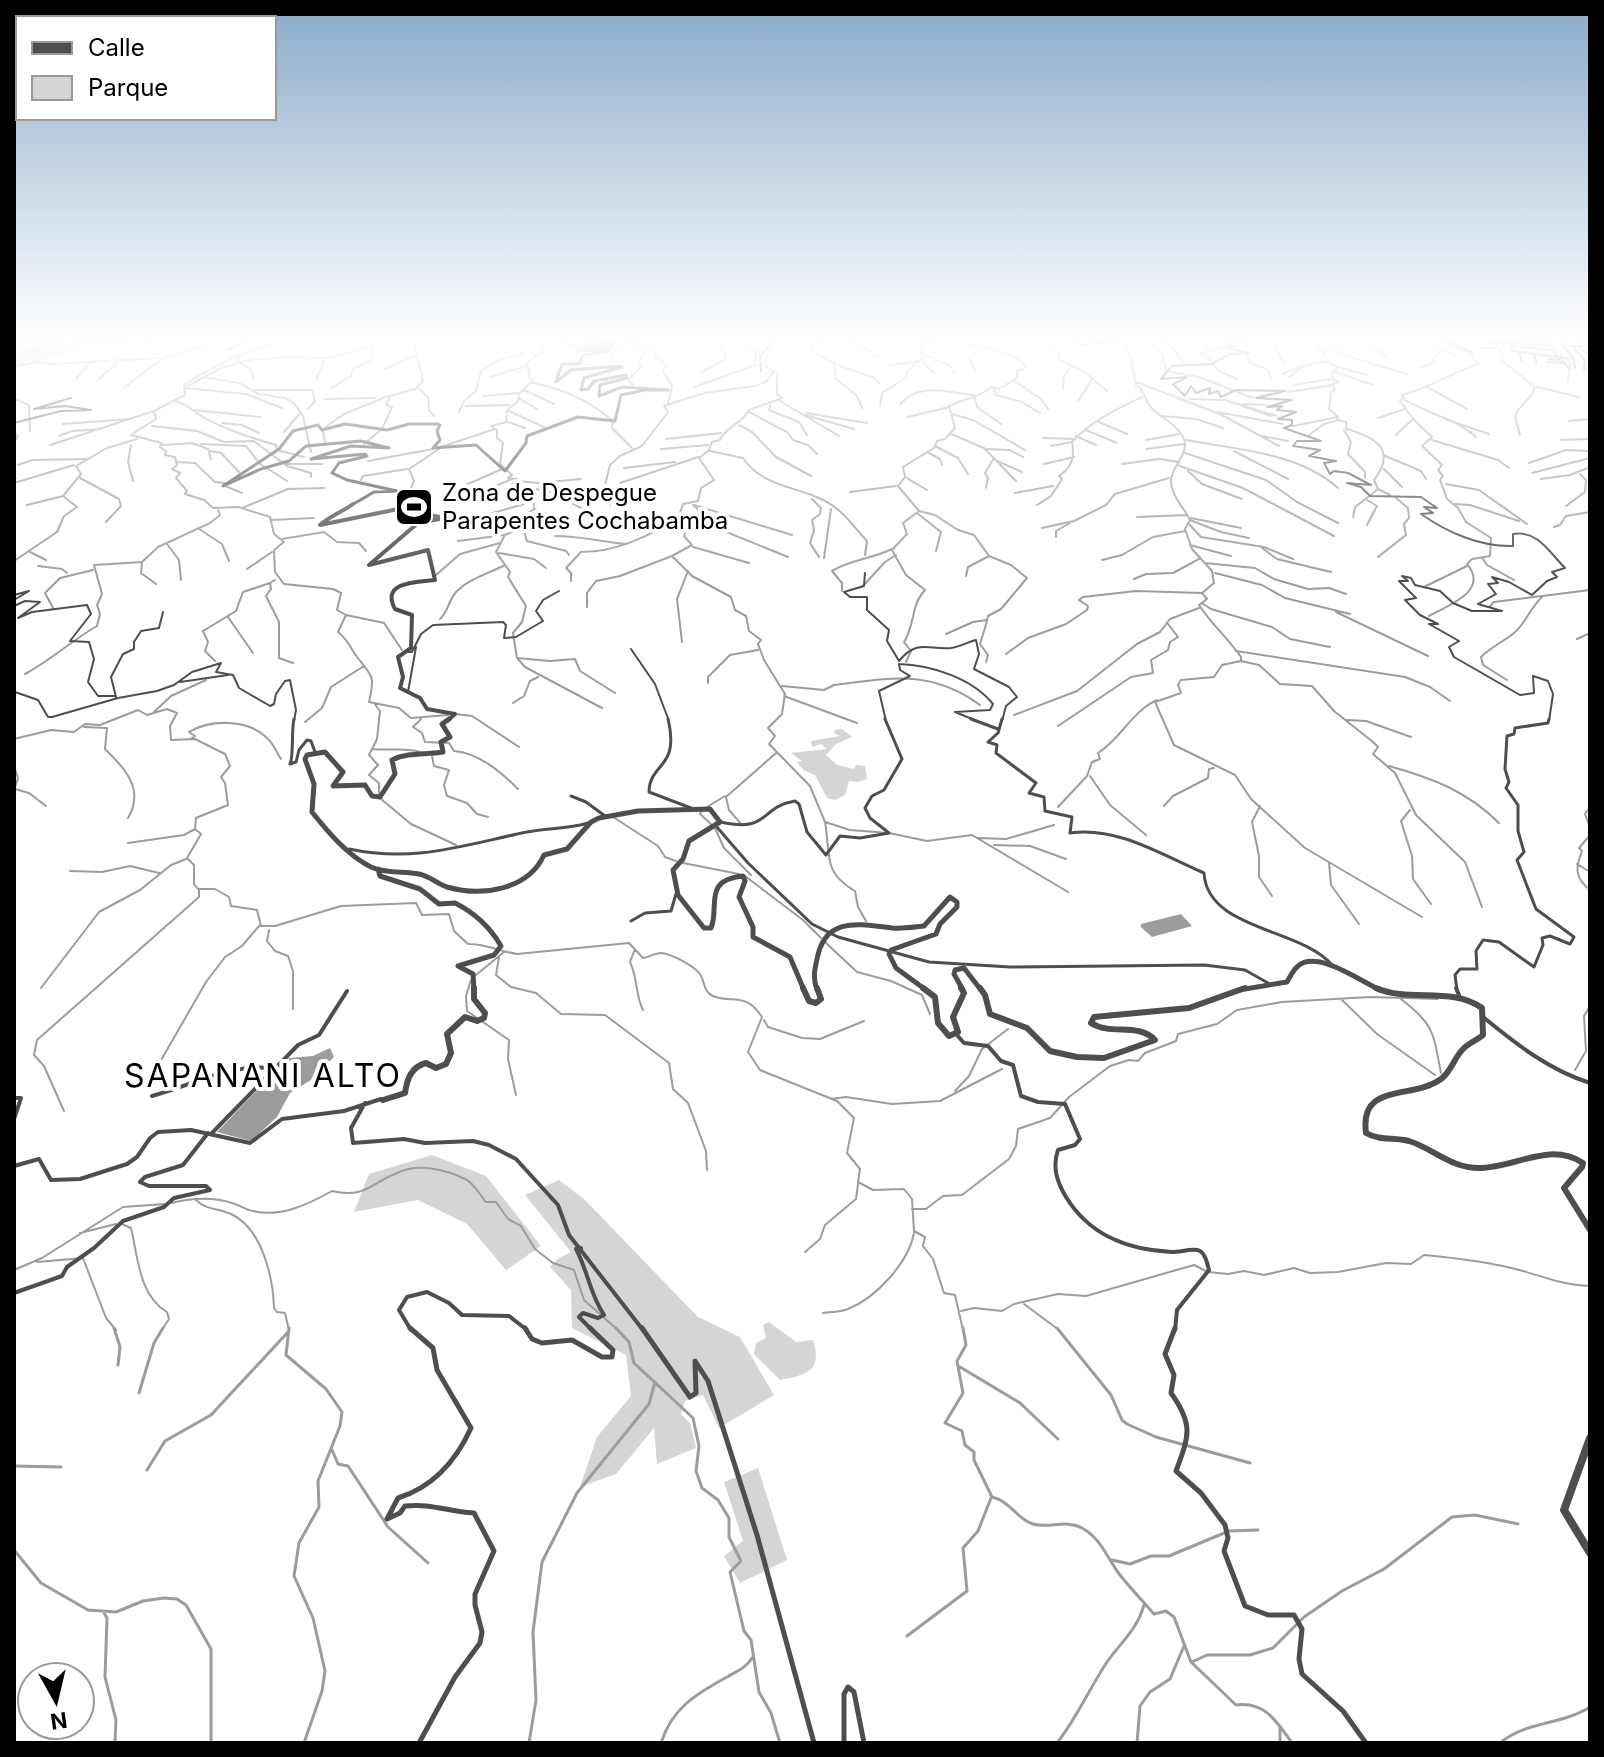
<svg xmlns="http://www.w3.org/2000/svg" width="1604" height="1757" font-family="Inter,sans-serif">
<style>
.green{fill:#d5d5d5}
.water{fill:#9c9c9c}
.lines{fill:none;stroke-linecap:round;stroke-linejoin:round}
.stream-far1{stroke:#9c9c9c;stroke-width:2}
.stream{stroke:#9c9c9c;stroke-width:3}
.canal{stroke:#9c9c9c;stroke-width:2}
.river{stroke:#9c9c9c;stroke-width:3}
.minor-far3{stroke:#4e4e4e;stroke-width:2}
.minor-far2{stroke:#4e4e4e;stroke-width:3}
.minor-far1{stroke:#4e4e4e;stroke-width:4}
.minor{stroke:#4e4e4e;stroke-width:5}
.tertiary-far4{stroke:#4e4e4e;stroke-width:3}
.tertiary-far3{stroke:#4e4e4e;stroke-width:4}
.tertiary-far2{stroke:#4e4e4e;stroke-width:5}
.tertiary-far1{stroke:#4e4e4e;stroke-width:6}
.tertiary{stroke:#4e4e4e;stroke-width:8}
.labels{text-anchor:middle;stroke-width:8;stroke-linejoin:round;paint-order:stroke}
.far-poi-label{font-size:24px;fill:#000;stroke:#fff;text-anchor:start}
.quarter-label{font-size:32px;letter-spacing:2px;fill:#000;stroke:#fff}
</style>
<rect width="100%" height="100%" fill="#fff"/>
<path class="green" d="M14,336H73L49,347L14,355Z
M80,336H152L114,347L82,345L47,360L14,367V359L61,346Z
M842,729L852,737L836,744L826,755L837,765L854,769L856,765L865,766L867,779L858,782L849,781L845,795L835,800L827,798L815,775L803,770L797,762L802,761L791,753L827,749L821,744L812,747L811,741L840,736L834,733L835,730Z
M432,1155L486,1176L541,1246L506,1270L467,1224L418,1200L354,1212L369,1174Z
M559,1180L585,1200L698,1317L740,1337L774,1395L719,1428L703,1395L685,1401L681,1414L690,1423L696,1448L657,1464L654,1428L616,1474L580,1487L597,1437L631,1396L626,1355L572,1328L571,1290L550,1267L559,1258L571,1252L525,1195Z
M769,1322L796,1342L813,1340C823,1371 806,1375 780,1380L754,1354L756,1343L766,1338L763,1325Z
M758,1468L787,1560L740,1583L724,1556L743,1541L724,1482Z"/>
<path class="water" d="M1181,914L1192,926L1152,937L1141,927V924Z
M330,1048L334,1057L319,1071L316,1069L311,1080L290,1093L277,1117L251,1141L217,1132L264,1083L280,1076L289,1058L313,1056Z"/>
<g class="lines">
<path class="stream-far1" d="M303,336C260,345 221,360 184,385L185,395L154,411L156,419L131,435L162,443L160,447L166,451L165,455L175,457L177,465L172,469L180,473L176,478L187,491L185,494L204,500L213,508L238,507L270,517L274,534L284,542L274,550L275,572L284,584L333,589L341,593L337,610L346,615L338,632C348,640 350,647 357,657C373,677 375,676 369,702L399,708L411,718L448,715
M550,336L542,352L526,363L530,374L528,377L533,380L519,394L518,402L507,410L506,422L491,426L497,430V438L503,443L500,464L512,475L508,478L517,479L512,484L534,504V509L524,516L533,519V523L505,535L496,552L510,572L508,577L526,606L522,622L513,633L517,658L525,667L602,708
M623,336L652,348L656,357L667,364L663,371L672,386L668,403
M775,336L764,365L777,374V394L782,398L749,410C742,424 726,426 720,440L712,442L709,450L699,458L714,480L701,488L698,501L683,504L680,513L687,527L684,536L692,545L672,556L692,576L731,597L735,610L746,616L749,631L761,640L758,644L764,660L785,694L782,714L768,728L775,736L769,744L810,786L825,822L850,830L889,833L927,841L972,835L1068,892
M824,336L813,343L812,351L834,363L836,379L857,396L862,408
M1037,336L1058,351L1059,360L1082,370L1107,391
M1119,336L1130,356L1136,385C1145,390 1143,397 1149,405C1158,418 1186,427 1185,446C1184,459 1171,468 1171,481C1171,495 1184,508 1190,520L1185,529L1192,549L1212,571L1214,583L1202,593L1207,599L1199,605C1211,624 1228,638 1241,657V661L1222,665L1214,677L1181,680L1178,684L1181,693L1155,702L1174,745L1235,775L1251,799L1305,848L1422,917
M1142,336L1162,353L1166,371L1199,377L1253,398
M1260,336L1248,339L1244,348L1249,362L1268,370L1272,379
M1314,336L1320,341L1316,348L1325,351L1322,355L1330,360L1326,362L1338,367L1332,374L1334,380L1339,382L1333,384L1335,390L1331,392L1329,409L1338,417L1337,420L1346,422L1347,429C1374,437 1398,449 1374,480L1378,489
M1324,336L1340,354L1407,374
M1368,336L1369,343L1387,358
M1413,336L1442,350L1429,365L1420,367
M1427,336L1468,352L1479,364C1452,372 1430,388 1402,395L1404,398L1400,401L1414,420L1432,437L1422,446L1442,465L1438,470L1443,476L1440,480L1447,499L1458,508L1466,522L1491,538L1490,556L1472,559L1467,564C1490,591 1447,606 1429,616
M1506,336L1501,342L1506,345L1500,350L1504,355L1501,360L1535,387C1532,400 1519,404 1515,417L1520,435
M1541,336L1570,363L1568,382
M826,337L860,344L878,358
M625,339L646,350L638,363L641,367L628,380L633,385
M1441,349L1455,356
M923,354L949,365L955,373
M238,355V362L251,369L254,380
M922,361L935,374
M609,363L613,352L628,343
M1284,364L1275,344L1285,336
M837,365L875,378L879,383
M890,365L920,361
M1338,367L1367,375
M385,369L419,354
M975,371L969,358L981,348
M1336,372L1373,385
M700,373L726,359L721,344L707,336
M1282,374L1302,366
M203,377L239,383L259,394L285,398L294,403L303,416L311,452
M490,377L526,366
M1289,377L1304,366L1326,361
M76,379L91,361
M99,379L118,362
M1237,379L1219,371L1207,356L1199,354L1249,338
M316,380L325,358
M1013,380L1041,399L1048,409
M1136,382L1220,414L1279,446
M533,383C564,389 589,400 613,421L612,428L632,448
M1293,385L1331,379
M125,387L163,358
M695,387L755,365L756,351L747,346L746,336
M1427,387L1467,409
M1537,387L1579,397
M184,388L246,394L282,408
M332,388L351,376L353,369L371,360L374,345L361,339
M418,388L428,397L429,410L434,416
M1063,388L1064,376L1072,366
M254,390H312L315,401L308,409
M524,390L554,404
M994,390L996,395L1022,402L1040,413
M1288,392L1333,385
M484,396L518,393
M518,398L537,409
M14,399L29,405L30,431
M325,399L375,398
M1189,399L1225,400L1277,416
M1405,400C1429,414 1457,419 1476,437
M175,401C187,403 192,411 203,417C225,430 251,438 276,445L277,450L304,457
M780,401L839,436
M1078,401L1092,379
M900,404C922,381 946,393 974,395L977,407L1001,424
M1243,404L1265,405
M770,405L769,410L799,422L807,435
M466,406L509,405
M880,406L882,393L906,378L907,372L924,355L920,350L927,343L919,336
M1242,406L1271,416
M194,410L260,417
M509,411L544,427
M749,412L787,432L793,440L808,445L817,454
M1217,412L1283,424
M806,413L867,423
M952,414L973,420L1025,450
M805,415L854,429
M1162,416L1196,419L1223,428
M908,417L949,407
M1378,418L1405,409
M1445,419L1489,434
M1569,421L1590,419
M508,422L525,428
M1099,422L1127,434
M222,423L242,425L259,433
M63,424L129,419
M739,425L752,432L776,457L811,476
M152,426L197,431L224,442L254,441L287,466L311,473V477
M1293,426L1338,417
M324,428L344,414L388,396
M1347,429L1344,430L1351,442L1348,454L1365,472V478
M1086,430L1117,443
M323,431L325,443
M284,432L301,412
M14,433L18,436L14,443
M951,434L984,448L1016,481
M1309,435L1324,424L1335,421
M1396,435L1412,420
M59,436L72,431L101,429
M1076,436L1096,445
M1262,436L1288,441
M1043,438L1074,439
M666,439L721,433
M1146,440L1180,434
M1186,440C1238,450 1298,452 1338,488
M1432,440L1498,460L1509,468
M1561,440L1590,439
M201,444L246,446L260,464L287,481
M364,444L382,429L392,407L386,405L390,396L415,389L423,381L415,347L418,340L407,336
M50,445L154,411
M131,445L128,462L133,481
M163,445L192,443L208,449L211,459
M444,446L495,429
M935,446L958,458L968,474
M1051,446L1072,442
M661,449L708,445
M986,449L1010,450L1023,457
M1146,449L1184,444
M210,451L221,453L239,472
M710,451L743,458C765,491 806,485 836,508C848,517 857,531 867,541L865,555
M1234,451L1288,479
M927,452L940,459L942,465
M1185,453L1266,480L1297,502L1338,523
M1383,455L1421,471L1426,479
M368,461L433,449
M997,461L1022,472
M176,462L195,463L215,482L225,483V486L242,493
M1529,463L1566,450L1590,451
M284,464H322
M1044,464L1074,457
M1122,464L1159,459L1179,462
M18,465L32,460L87,459
M1177,465L1243,488L1334,536
M624,468L675,462
M1384,469L1402,487
M1188,471L1202,484L1242,499
M1532,473L1590,458
M905,477L927,490
M80,478L119,499L121,506L106,522
M1541,479L1570,475L1590,467
M361,480L363,476L407,469
M515,481L539,483L581,479
M14,483L74,465
M620,483L698,457
M512,484L550,492L585,510
M1446,484L1479,490L1527,524
M986,488L988,478L985,473L994,458
M1378,489L1390,495
M452,491L502,469
M850,492L896,486
M409,493L414,481L409,469L439,449
M1015,493L1053,486
M812,499L821,508L820,514L812,520L814,530L810,543L819,557
M453,500L472,496L512,479
M1367,500L1377,506L1367,525
M1455,504L1470,505L1519,521
M27,505L63,496
M610,505L605,485L610,465L620,456L642,446L668,412L664,406L704,393L755,386L767,381L774,371
M693,505L719,529L788,557
M694,505L792,535
M1037,505L1051,496L1062,479L1059,476C1072,467 1075,458 1072,442C1091,421 1117,409 1142,397
M1566,506L1585,492L1586,480L1580,474
M242,508L288,489L324,488
M534,509L568,522
M919,511L935,515L958,530L974,535L989,556L1011,565L1027,578L1001,609L988,616L987,620L973,622L946,634
M917,513L941,532L936,551
M479,517L524,504L527,498
M1137,517L1187,515
M1353,517L1355,507L1377,490
M1191,518L1241,528
M271,520L314,518
M1190,520L1221,532L1249,538
M534,523L564,527
M617,523L672,520
M1188,523L1201,537L1264,547L1293,559
M523,527L527,541L566,551L569,555
M1554,527L1560,525L1566,516L1590,512
M1042,528L1074,521L1106,505L1115,494L1169,478
M199,529L222,544L229,561
M555,536C580,536 602,542 627,544
M1056,537V531L1070,523
M282,539L324,532L337,542L359,543L366,551
M458,541L504,535
M167,544L179,560L181,580
M1190,545L1231,556
M693,547L749,563
M1262,548L1277,559L1331,572
M30,552L46,560
M499,553L534,559L546,568
M1378,557L1406,535L1404,524L1409,518L1408,508L1396,498
M824,558L831,509
M1483,559L1487,565L1514,580
M1102,560L1122,555L1153,537L1185,531
M14,561L57,532L64,516L77,507L63,496L81,474L76,466L107,448L137,439
M142,562L141,573L156,584
M1205,563L1255,568L1274,579L1308,589L1329,588L1346,594
M38,566L62,569L67,573
M247,569L272,552
M1215,573L1262,585L1285,598L1350,614
M436,575L460,554L500,543
M966,576L968,567L989,556
M1134,579L1146,574L1173,573L1199,559
M275,580L270,583L271,589L266,596L279,622V658L293,663
M571,581V573L566,568L581,552C618,552 647,536 679,519
M863,586L885,562L896,555
M1426,586L1467,566
M842,591V583L832,571C851,559 872,559 892,549
M1202,603L1211,609L1272,627L1290,639L1330,647
M1490,606L1494,602L1590,590
M587,607V593L596,581L620,576L672,556
M53,608L45,593L60,578L93,570
M1336,612L1428,656
M346,615L384,623L402,650
M228,617L253,653
M440,619C449,611 448,600 457,591C470,578 490,573 505,565
M1577,639L1590,633
M682,642L677,599L688,571
M1236,651L1405,677L1430,687L1450,701
M1006,654L1028,638L1066,624L1087,610L1088,606L1079,600L1083,597L1136,591L1202,593
M517,658L550,661L575,659L580,671L615,693
M215,661L205,651L208,642L203,631L236,611L243,592L270,583
M1241,661L1259,665L1280,684L1312,686L1334,711L1373,742L1378,747L1373,754L1395,773L1416,815L1465,862L1482,907
M906,662L911,651L904,642C915,625 911,604 925,590L906,575L892,550L907,534L903,523L919,511L898,486L905,477L903,467L934,448L937,441L945,439L955,428L949,406C963,399 981,397 992,387L999,389L1017,378V371L1024,369L1025,365C1004,344 973,352 949,336
M986,662L988,655L980,644L987,621
M25,674C51,660 71,641 97,626L100,614L97,605L102,594L94,565L142,562L158,547L210,523L220,515L218,510
M1507,680L1483,665L1481,657C1491,647 1503,642 1514,633C1526,623 1530,608 1542,597
M708,683V677L730,655L758,650
M782,686L824,690L834,685C891,678 930,669 980,705
M784,696L857,723
M374,703L380,711L377,739L369,755L378,765L369,775L379,783V793
M513,703L524,696L530,681L538,677
M154,712L171,696L206,680
M455,714L472,716L519,747
M1014,715L1077,691L1137,644L1160,632L1170,619L1199,608
M421,719L413,727L422,733L425,742L449,743L454,751C479,753 501,772 518,789
M1347,720L1366,721L1411,737
M305,722L322,708L331,687L364,666
M1058,726L1131,677L1153,673L1151,660L1168,650L1170,642L1178,637L1168,624
M84,727L107,728L105,749C125,769 145,789 128,818
M192,738L195,736L189,732C211,719 248,719 267,738C274,744 276,752 281,759
M14,739L51,730L74,732L85,724L100,725L138,710L147,715L167,709L177,713L170,726L171,740L195,739L225,754L230,766L221,777L225,783L228,805L196,818L195,829L201,834L187,858L194,865V884L198,889H215L229,897L231,906L257,910L261,926H275L341,906L416,903L422,915L449,914L454,931L468,944C488,944 498,951 517,954L629,943L643,958C648,957 656,953 661,953C672,954 694,966 700,974C705,981 703,992 713,996C732,1004 745,991 762,1017L748,1052L760,1070L837,1101L854,1118L847,1153L860,1169L858,1182L873,1190L904,1189L912,1199L914,1231L925,1237L923,1246L933,1259L944,1293L955,1295L963,1330
M372,749C388,751 408,747 420,752
M432,756L434,766L449,770L444,785L447,796L467,803L477,814L488,817
M14,766L18,778L14,791
M1389,766C1432,778 1467,791 1499,823
M1090,776L1110,805L1146,835
M15,789L29,793L46,806
M381,799L411,824L456,845
M1164,806L1173,796L1208,778L1209,769L1214,768
M1260,806L1252,822L1259,856V877L1272,896
M707,807L725,796
M1058,807L1087,776L1092,762L1100,759L1098,753C1121,739 1132,711 1157,700
M1590,807L1585,814L1590,827
M702,810L700,814L712,825
M1410,810L1401,821L1412,856L1413,879L1431,904
M613,817L658,846L665,857L676,861
M825,822C831,855 822,872 855,891L858,907L866,921
M742,825L729,810L726,797L776,753
M715,828L724,848L751,875
M1590,835L1579,848L1582,851C1575,868 1575,878 1590,890
M978,838L1006,839L1054,825
M128,843L184,835L195,829
M994,845L1030,846L1066,859
M683,863L739,874
M1329,863L1331,885L1359,924
M1577,864L1590,872
M70,871L102,872L130,866L159,873
M745,876L803,920L821,938
M269,930L267,941L275,951L288,956L293,971V1009
M825,942L857,972L891,981L922,995L930,1014
M635,949L630,962C638,978 635,995 643,1010
M499,957L496,975L511,987L536,993L561,1014L605,1015L669,1063L673,1089L688,1103L706,1151L707,1170
M476,975L504,952
M471,980L466,996L467,1011L509,1040L508,1059L516,1095
M41,988L99,912L140,890L171,865L186,859
M1341,999L1377,1034L1435,1075
M1401,999C1435,1025 1433,1033 1441,1073
M764,1020L768,1027L802,1038L820,1039L864,1021
M160,1062L206,982L225,957L242,946L259,926
M1575,1070L1586,1051L1584,1016L1590,1006
M955,1091L969,1076L982,1049L1008,1029
M831,1099L846,1097L892,1104L940,1101L1002,1069
M64,1111L44,1066L34,1055L37,1040L199,897V889
M196,1200C206,1210 218,1208 231,1214C262,1228 273,1277 274,1308L277,1312L285,1313L289,1330
M172,1203C192,1198 215,1197 235,1204C241,1206 247,1210 253,1211C280,1218 309,1204 332,1191C365,1198 368,1185 397,1173C418,1163 445,1169 465,1179C473,1182 480,1195 486,1202H496L508,1219L521,1226L535,1249L553,1263L574,1270L584,1300L618,1330
M912,1209H926L943,1196L962,1195L1009,1159L1016,1146L1018,1129L1050,1118L1069,1097L1110,1066L1129,1060L1138,1061L1145,1053L1176,1041L1178,1034L1217,1024L1237,1010L1282,1002L1370,997L1438,999
M122,1224L131,1228C138,1257 139,1296 167,1312L169,1319L162,1330
M80,1233L116,1224
M805,1252L820,1239L825,1225L856,1199L858,1184
M37,1262L83,1258L106,1318L116,1330
M14,1270L42,1258L123,1207L165,1204
M1024,1304L1059,1330
M961,1311L974,1308L1002,1311L1014,1304L1058,1294L1086,1296L1194,1265L1208,1272L1228,1274L1244,1271L1264,1275L1294,1268L1310,1273L1338,1272L1386,1263L1411,1264L1424,1255C1457,1258 1491,1262 1523,1271C1546,1278 1566,1285 1590,1286
M823,1313C831,1312 841,1312 848,1309C876,1298 909,1262 914,1233"/>
<path class="stream" d="M114,1328L120,1347L118,1365
M289,1328L286,1355L326,1389L342,1412L340,1426L318,1481L319,1507L299,1543L294,1576L313,1618L325,1671L322,1691L304,1743
M616,1328L629,1342L634,1363L693,1418L699,1446L696,1471L702,1488L718,1500L729,1518V1537L741,1561L730,1572L744,1631L751,1640L759,1692L771,1713L780,1743
M963,1328L966,1345L957,1361L963,1393L945,1423L962,1431L965,1445L974,1452V1460L992,1497C1010,1501 1017,1519 1033,1524C1049,1529 1066,1519 1082,1528C1100,1538 1106,1555 1117,1571C1128,1586 1142,1600 1154,1614L1166,1611L1174,1617L1191,1662L1236,1705C1265,1701 1277,1722 1292,1743
M1057,1328L1111,1395L1122,1420L1127,1424L1156,1437L1250,1463
M960,1367L1020,1403L1058,1439
M139,1393L154,1343L163,1328
M332,1450L338,1464L348,1466L388,1527L428,1563
M14,1466L61,1467
M147,1470L165,1441L211,1415L289,1331
M14,1550L41,1583L88,1610L116,1612L143,1601L164,1598L177,1599L186,1605L211,1649V1743
M1112,1560L1130,1564L1151,1556H1169L1229,1531L1258,1530
M104,1613L107,1618L105,1677L116,1720L115,1741
M907,1636L967,1591L963,1548L978,1531L991,1498
M1192,1662L1207,1655H1250L1273,1648L1304,1617L1342,1591L1384,1569L1452,1517L1475,1515L1518,1524
M1280,1728V1743
M529,1743L536,1700L533,1632L542,1562L577,1493L649,1404L655,1382
M661,1743C672,1708 696,1694 727,1677C737,1671 746,1668 752,1658
M1057,1743C1077,1718 1089,1689 1107,1662C1121,1642 1137,1630 1144,1605
M1137,1743L1140,1706L1150,1692L1170,1679L1184,1646
M1500,1743C1526,1721 1562,1725 1590,1707"/>
<path class="canal" d="M1195,336L1211,350
M14,345L29,336
M1174,351L1185,365
M14,367L36,362L50,364L162,358L214,344L225,336
M184,388L221,368L245,361L283,357L328,358L366,348
M459,412L464,401L476,391L481,371L497,361L524,353"/>
<path class="river" d="M14,357L77,336"/>
<path class="minor-far3" d="M924,336L928,341L947,339
M957,336L958,341
M1075,336L1079,343
M1161,336L1178,354
M1439,336L1473,353
M1512,336L1504,341L1512,346V351L1574,359
M1538,336L1569,368
M1555,336L1574,359L1575,368
M1577,336L1586,345
M770,337L776,339L780,336
M1509,338L1541,339
M972,339L973,336
M1560,339L1579,340
M43,340L50,336
M359,340L362,336
M748,341L749,336
M817,342L827,336
M1231,342L1228,344L1237,346L1226,348L1249,353L1230,354L1212,364L1172,366L1161,379L1187,377L1173,384L1185,396L1191,386L1196,393L1210,388L1209,394L1218,391L1221,397L1236,390L1285,391L1256,398L1292,400L1267,407L1282,406L1277,410L1296,412L1278,419L1292,420V425L1284,428L1321,441H1297L1293,446L1320,450L1309,456L1336,461L1324,463L1330,474L1334,471L1348,473L1371,485L1347,483L1361,487L1370,496L1421,497L1437,508L1424,507L1433,513L1421,514C1448,533 1481,547 1513,546V534C1538,530 1549,552 1565,568L1552,572L1557,577L1547,581L1532,595L1509,582L1492,577L1498,583L1488,584L1496,594L1478,604L1502,611H1472L1453,603L1440,591L1415,585L1411,578L1402,576L1408,581H1399L1416,598L1405,600L1420,615L1438,624H1429L1459,641L1449,647L1454,657L1520,695L1534,693L1533,676L1548,681L1553,694L1549,721
M1231,342L1248,336
M1507,343L1546,345
M144,344L159,336
M1081,345L1117,341L1115,336
M1512,346L1552,350
M1565,346H1589
M1572,346L1585,360L1584,369
M1578,346L1590,356
M1480,348H1495L1496,345L1487,341L1510,345
M228,350L247,340L238,336
M1519,352L1522,362
M1533,354L1537,363
M1548,359L1563,360
M1546,362L1566,363
M761,371L760,356L769,346L771,336
M14,423L61,411L91,410L65,406L34,409L71,398
M865,573L864,586L844,592L850,597H867V610L889,630L887,641L899,661
M14,595L29,591L14,600
M14,606L25,601L40,602L18,618L32,612L87,605L91,614L70,641L89,642L94,659L88,682L98,696H115
M631,649L655,684L669,721
M405,652H412L421,634L433,625L503,622L506,625L504,638L516,637L543,621L536,611L543,600L559,591
M899,661C917,639 928,650 951,648C959,647 968,642 976,640L979,654L974,669L1009,687L1017,697L1006,706L1002,721
M899,664C931,665 972,678 993,704L990,710L955,712L977,721
M180,682L228,675
M15,692L38,700L48,717H52L118,698L157,691L174,685L192,672L221,663L216,672L233,675L239,688L270,706L274,704L276,694L285,681L290,680L296,710L294,721
M408,692L416,647
M116,697L111,677L123,654L134,649V642L141,631L159,628L163,612
M886,721L879,691L910,676L900,670L899,664"/>
<path class="minor-far2" d="M294,719C291,732 294,756 290,764L296,762L299,750L307,740L311,741L315,752
M668,719C680,770 650,761 649,792L691,808
M971,719L998,729
M1002,719L998,733L988,742L997,745L996,753L1036,783L1029,793L1044,797L1045,811L1072,817L1070,833C1117,826 1162,855 1204,873C1207,930 1301,928 1332,965
M571,796L586,802L605,816
M721,822C770,833 759,807 795,801L799,804L807,832L826,855L840,836L860,838L889,833L870,818L865,808L872,796L884,790L902,759L885,719
M716,826L748,863L812,924L838,937L929,962L1010,967L1204,965L1245,970L1268,983
M349,849C415,863 463,845 527,832C547,828 568,829 588,823
M631,921L645,913L671,911L676,894
M1457,990L1455,975L1460,969H1477L1476,951L1483,940L1499,942L1534,967L1543,945L1542,938L1550,936L1570,944L1574,937L1536,909L1517,860L1524,852L1518,831V805L1506,788L1509,782L1505,769L1507,736L1514,734L1515,728L1548,723L1549,719"/>
<path class="minor-far1" d="M1456,988L1459,995
M1483,1017C1516,1044 1549,1070 1590,1083
M956,1034L964,1043L988,1046L1001,1061L1013,1065L1021,1096L1038,1102L1065,1104L1080,1139L1075,1145L1058,1150C1052,1167 1057,1182 1066,1197C1090,1236 1128,1250 1172,1252C1180,1252 1189,1249 1197,1250C1205,1251 1207,1263 1209,1270L1177,1310L1175,1330
M152,1096C194,1085 234,1061 278,1069
M14,1098H21L14,1119
M365,1103L351,1128L353,1143L404,1139L425,1143L473,1141L489,1145L516,1159L558,1205L569,1235L643,1330
M212,1133L298,1045L319,1035L347,991
M14,1166L39,1159L51,1180L80,1179L127,1164L137,1157L150,1138L158,1132L191,1130L250,1143L282,1119L344,1111L381,1099
M581,1248L576,1249C588,1271 590,1295 604,1315L598,1318L583,1313L579,1317L592,1330
M14,1293L62,1276L67,1267L94,1248L123,1221L164,1207L174,1198L210,1190L206,1186H149L140,1182L145,1177L183,1165L208,1133
M411,1330L399,1310L407,1297L427,1292L449,1303L462,1315L509,1316L527,1330"/>
<path class="minor" d="M410,1328L433,1348L437,1370L471,1428C456,1461 433,1487 398,1498L387,1519L400,1513L405,1506C432,1503 448,1512 474,1513L494,1551L475,1594V1605L482,1632L480,1643L455,1677L419,1743
M525,1328L532,1339L542,1343L572,1340L602,1357H612L613,1350L590,1328
M642,1328L690,1397L696,1393L695,1361L708,1381L757,1535L814,1743
M1175,1328L1165,1354L1174,1375L1171,1393C1194,1425 1189,1436 1176,1471L1201,1493L1225,1525L1228,1538L1224,1551L1245,1606L1268,1615H1294L1302,1629L1299,1659L1302,1674L1343,1711L1366,1743
M844,1743V1694L848,1687L854,1692L864,1743"/>
<path class="tertiary-far4" d="M350,506L374,492L397,491L347,480L332,473L339,463L367,456L365,454L311,459L351,446L389,448L361,441L306,446L289,461L261,469L223,486L279,449L293,431L318,425L322,430L345,424L387,430L409,424H437L440,425L437,431L440,440L433,448L476,445L505,471L526,443L527,436L578,417L615,421L621,395L645,390H668L622,387L599,396L600,385L627,378L626,375L594,381L588,389L581,390L584,378L622,367L619,366L571,370L556,382L562,364H579L583,355L608,351L577,350L612,347L569,346L618,343L582,338L558,340L561,336"/>
<path class="tertiary-far3" d="M353,504C342,512 330,516 320,525L398,509L445,518L418,523L369,565L428,550L435,580C418,582 380,581 395,609L412,615L411,648L398,657L403,677L400,688L420,698L427,709L455,714L447,721"/>
<path class="tertiary-far2" d="M449,719L442,724L450,737L441,742L443,752C424,755 409,752 392,760L395,774L380,797L372,796L365,785L333,786L343,772L325,752L307,755L305,759L314,784L312,812C328,832 347,855 371,867C386,874 403,871 419,874C430,876 437,884 447,887C482,897 528,890 544,855L567,849L591,822L599,818L638,811L710,809L720,822L689,841L683,859L673,870L678,895L704,928H711C720,907 702,880 743,876L745,881L739,897L753,927V937L790,957L804,990
M378,869L380,876L420,889L439,904L455,903C475,913 490,927 501,946L494,955L458,966L473,974L474,990
M817,990C813,978 814,972 817,959C825,916 859,924 892,928C903,929 914,927 924,926L950,897L957,902V907L940,924L936,934L891,950L889,954L896,968L926,990
M963,990L954,974L955,970L964,968L981,990
M1239,990L1287,982C1290,977 1293,970 1298,966C1317,949 1362,982 1380,990"/>
<path class="tertiary-far1" d="M803,988L809,1001L816,1003L821,999L817,988
M923,988L935,997L938,1023L949,1036L958,1032L953,1017L964,993L961,988
M980,988L985,995L990,1014L1027,1028L1050,1051L1077,1057L1104,1058L1155,1040C1138,1022 1111,1036 1091,1023L1094,1017L1189,1008L1245,988
M1376,988C1410,1003 1451,986 1482,1008L1483,1035C1477,1040 1469,1043 1463,1049C1454,1058 1451,1072 1441,1079C1412,1100 1359,1082 1366,1133C1380,1141 1394,1137 1409,1141C1434,1149 1451,1168 1479,1168C1515,1168 1549,1141 1583,1163L1582,1167L1564,1188L1590,1230
M383,1100L405,1093C407,1079 411,1067 426,1063L436,1068L446,1064L451,1053L447,1034L465,1017L477,1021L484,1018L485,1013L474,999V988"/>
<path class="tertiary" d="M1590,1438L1564,1510L1590,1553"/>
</g>
<linearGradient id="sky" x2="0" y2="1"><stop stop-color="#89aaca"/><stop offset="0.58" stop-color="#fff"/><stop offset="1" stop-color="#fff" stop-opacity="0"/></linearGradient>
<rect width="1604" height="582" fill="url(#sky)"/>
<defs>
<g id="stadium-square" transform="scale(2)"><rect x="-9" y="-9" width="18" height="18" rx="4" fill="#000" stroke="#fff"/><path d="M0-5a6.5 5 0 1 0 0 10a6.5 5 0 1 0 0-10ZM-3.5-1.8h7v3.6h-7Z" fill="#fff"/></g>
</defs>
<g fill-rule="evenodd">
<use href="#stadium-square" x="414" y="507"/>
</g>
<g class="labels">
<g class="far-poi-label">
<text x="442" y="501">Zona de Despegue<tspan x="442" dy="28">Parapentes Cochabamba</tspan></text>
</g>
<g class="quarter-label">
<text x="263" y="1087">SAPANANI ALTO</text>
</g>
</g>
<rect width="1604" height="1757" fill="none" stroke="#000000" stroke-width="32"/>
<rect x="16" y="16" width="260" height="104" fill="#ffffff" stroke="#999999" stroke-width="2"/>
<rect x="32" y="42" width="40" height="12" fill="#4e4e4e" stroke="#999999" stroke-width="2"/>
<text x="88" y="56" font-size="24" fill="#000000">Calle</text>
<rect x="32" y="76" width="40" height="24" fill="#d5d5d5" stroke="#999999" stroke-width="2"/>
<text x="88" y="96" font-size="24" fill="#000000">Parque</text>
<g transform="translate(56 1701) rotate(172)"><circle r="38" fill="#ffffff" stroke="#999999" stroke-width="2"/>
<path d="M0-6L14 30L0 20L-14 30Z" fill="#000000"/>
<text y="-12" font-size="22" font-weight="bold" text-anchor="middle" fill="#000000">N</text>
</g>
</svg>
